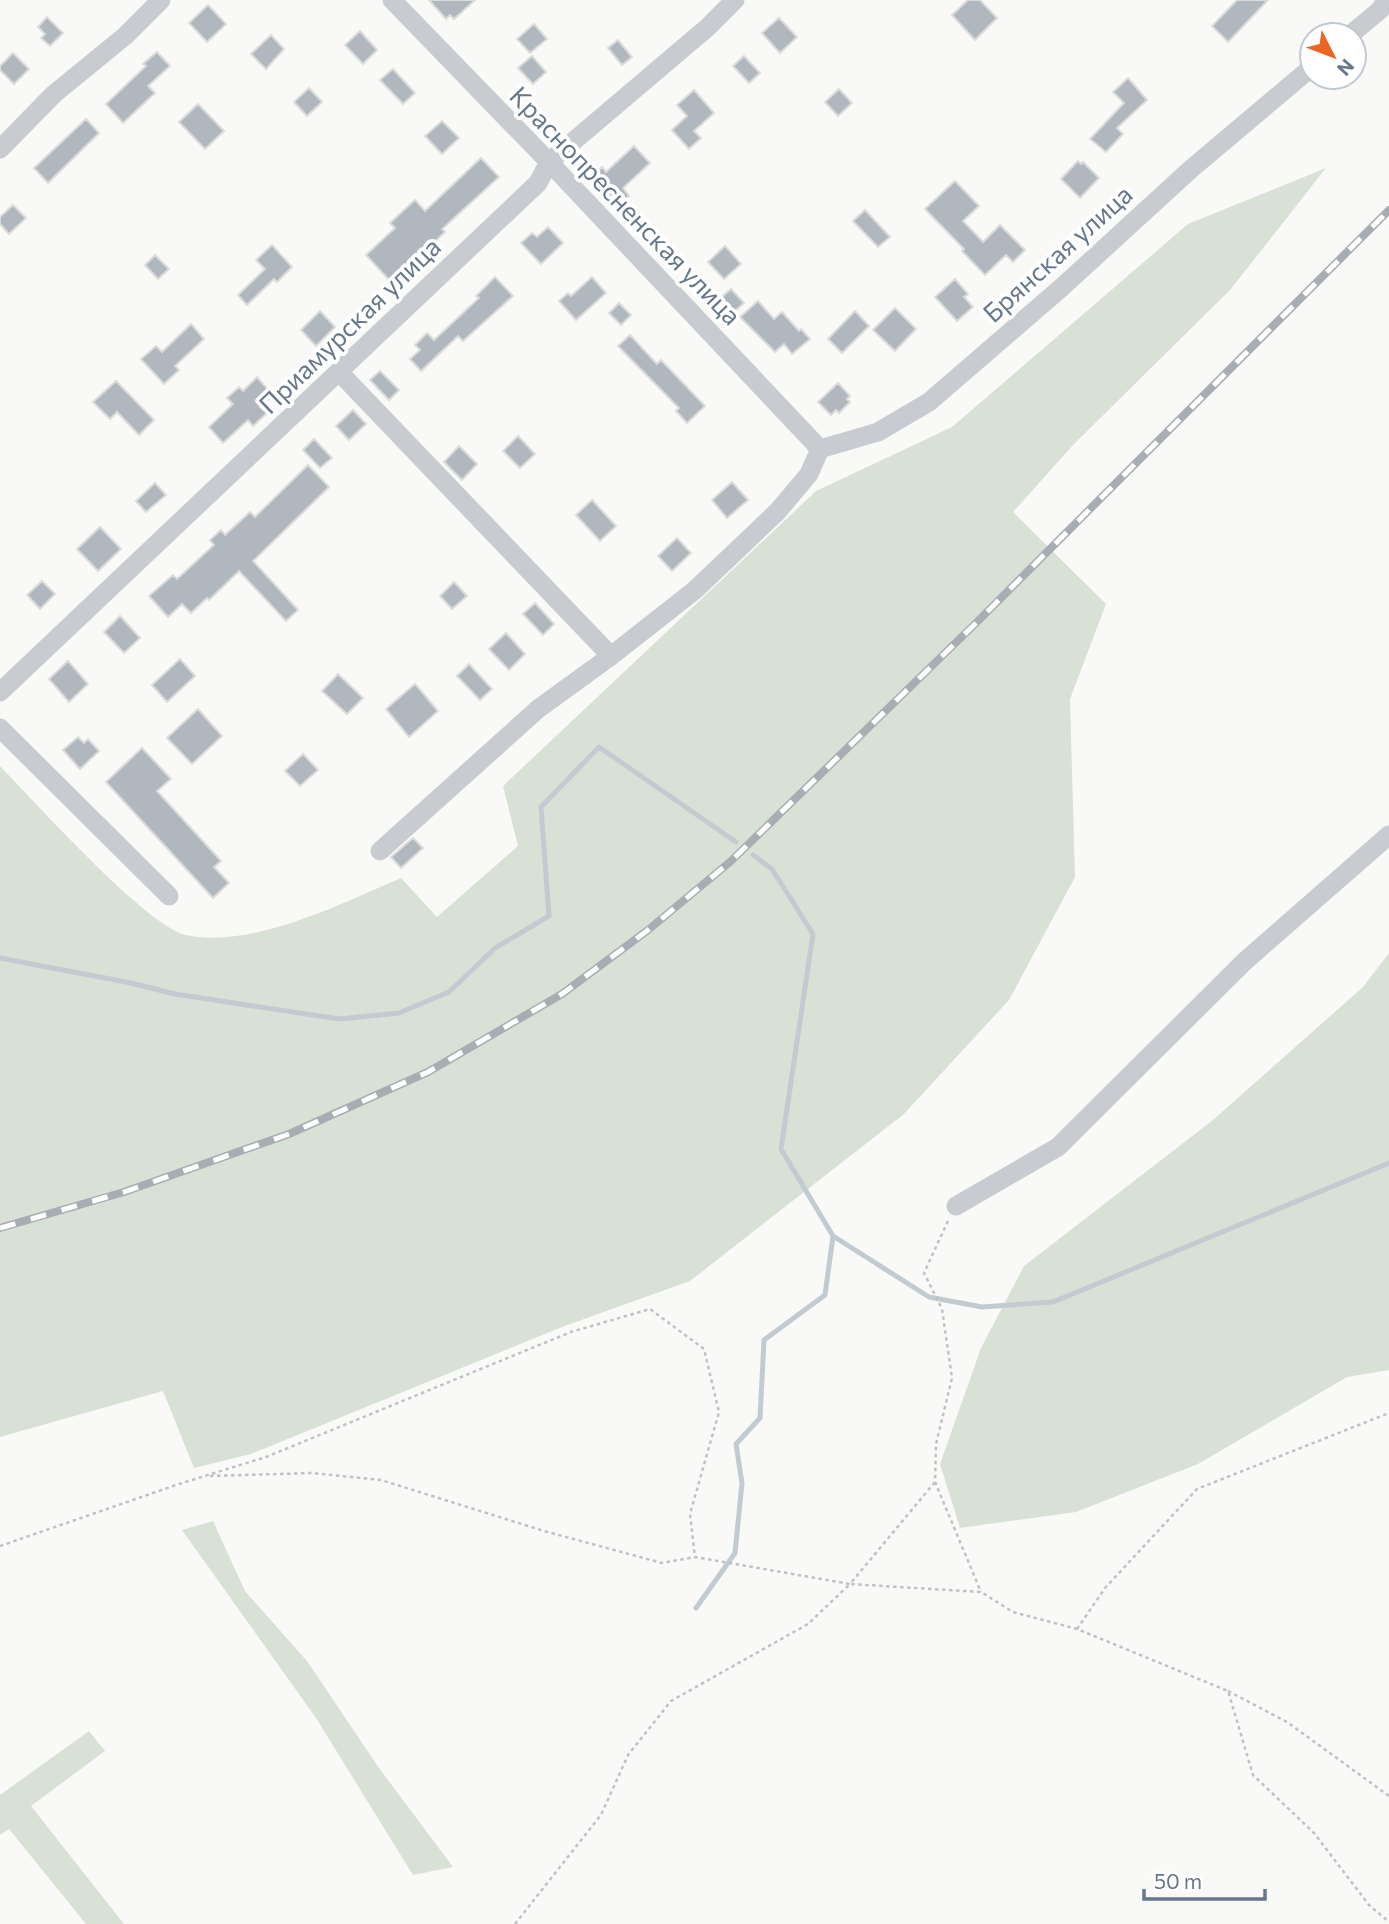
<svg xmlns="http://www.w3.org/2000/svg" width="1389" height="1924" font-family="Commissioner,sans-serif">
<style>
.green{fill:#d9e0d6}
.lines{fill:none;stroke-linecap:round;stroke-linejoin:round}
.stream{stroke:#c2cbd1;stroke-width:5}
.building{fill:#b0b7be;stroke:#dbdcd9;stroke-width:2}
.path{stroke:#bfc2c5;stroke-width:2.5;stroke-dasharray:3.5 3.5;stroke-linecap:butt}
.minor{stroke:#c8cbcf;stroke-width:19}
.rail-casing{stroke:#a8adb4;stroke-width:8}
.rail{stroke:#fff;stroke-width:5;stroke-dasharray:16;stroke-linecap:butt}
.labels{text-anchor:middle;stroke-width:7;stroke-linejoin:round;paint-order:stroke}
.street-label{font-size:26px;fill:#67778a;stroke:#fff}
</style>
<rect width="100%" height="100%" fill="#f9faf7"/>
<path class="green" d="M1326,168L1230,290L1074,444L1013,512L1106,604L1070,699L1075,877L1009,1000L904,1114L690,1281L562,1327L251,1454L194,1468L163,1391L0,1437V766C33,800 147,927 186,935C252,949 340,904 401,878L437,917L518,846L503,786L816,491L952,427L1188,224Z
M1389,953V1370L1347,1377L1198,1464L1076,1512L960,1528L940,1464L981,1348L1024,1266L1213,1120L1363,987Z
M213,1521L245,1591L307,1661L379,1768L453,1867L413,1875L316,1718L182,1530Z
M89,1731L105,1751L31,1806L124,1924H86L9,1829L0,1835V1795Z"/>
<g class="lines">
<path class="stream" d="M753,855L772,869L813,934L781,1149L833,1236L929,1297L982,1307L1053,1302L1389,1163
M0,958L131,983L175,994L339,1019L399,1013L449,992L495,948L549,916L541,807L599,747L736,842
M696,1608L735,1553L742,1483L736,1444L760,1418L764,1340L825,1295L833,1236"/>
</g>
<path class="building" d="M429,0H475L454,19L450,15L446,19Z
M968,0H980L997,18L975,40L952,15Z
M1237,0H1268L1228,42L1212,26Z
M208,5L226,24L207,42L189,23Z
M47,17L63,33L50,46L41,38L45,34L38,27Z
M779,18L797,37L780,53L762,33Z
M534,24L547,39L530,53L517,39Z
M360,31L377,50L363,64L345,45Z
M271,35L284,49L266,69L251,54Z
M618,40L632,57L622,65L608,48Z
M157,52L170,66L148,86L155,93L123,123L106,104L146,66L143,64Z
M13,53L29,69L14,84L0,70V66Z
M532,56L546,72L533,84L518,68Z
M744,56L760,73L749,83L733,66Z
M393,69L415,93L403,104L380,80Z
M1128,78L1147,100L1117,128L1123,134L1106,152L1090,139L1124,103L1113,92Z
M309,88L322,102L307,116L294,102Z
M839,89L852,103L838,116L825,102Z
M694,90L714,113L694,131L701,138L689,149L672,130L687,116L677,105Z
M198,104L224,131L205,149L179,122Z
M86,119L99,133L48,183L34,168Z
M442,121L459,138L442,154L425,136Z
M634,146L650,163L623,188L629,196L620,205L592,177L602,167L606,172Z
M481,158L499,177L442,229L445,232L404,270L407,272L394,285L366,255L395,228L390,223L415,200L425,211Z
M1078,161L1081,164L1083,162L1099,178L1080,198L1061,179Z
M955,181L979,206L963,221L983,242L1000,225L1025,250L1013,262L1006,255L985,275L962,251L964,249L925,209Z
M13,205L26,218L9,234L0,224V217Z
M865,210L890,237L878,247L853,221Z
M548,227L563,243L541,264L521,243L532,233L537,237Z
M272,245L292,267L277,282L274,279L247,305L238,295L265,269L256,260Z
M725,246L741,264L724,279L708,262Z
M155,255L169,269L158,279L145,265Z
M495,277L513,296L463,341L458,336L421,371L410,359L420,350L415,345L427,333L434,340L479,298L476,296Z
M592,277L606,293L576,320L559,301L568,293L571,296Z
M955,279L968,294L964,297L973,307L957,321L935,297Z
M731,289L744,303L727,318L714,304Z
M758,301L774,319L782,312L799,331L801,329L810,339L792,354L784,344L775,352L740,317Z
M619,303L631,315L621,325L609,313Z
M895,308L916,329L895,351L873,330Z
M320,311L335,327L316,346L301,330Z
M855,311L869,326L842,353L828,339Z
M191,324L204,339L175,366L179,370L164,384L141,359L156,346L162,352Z
M630,335L657,364L661,360L705,406L687,423L676,411L679,408L618,346Z
M380,371L399,390L389,400L370,380Z
M257,377L273,395L260,407L267,413L253,426L248,420L223,443L209,427L233,404L227,398L239,387L243,391Z
M116,381L154,420L139,435L117,412L110,419L93,402Z
M838,383L850,396L847,399L850,402L839,413L836,410L831,415L818,402Z
M353,410L366,424L349,440L336,426Z
M518,436L535,454L520,468L503,451Z
M314,439L332,458L320,468L303,450Z
M459,446L477,464L462,480L444,462Z
M308,465L329,487L253,561L298,610L286,621L239,571L209,600L207,598L191,613L182,604L168,617L149,596L173,575L177,579L214,545L210,540L221,530L225,535L250,512L255,517Z
M732,482L748,500L727,518L712,500Z
M155,483L166,495L146,512L136,501Z
M592,500L616,526L600,541L576,515Z
M100,527L121,549L98,571L77,549Z
M677,538L691,553L672,571L658,556Z
M42,581L55,594L40,609L27,595Z
M454,582L467,596L452,609L440,596Z
M535,603L554,624L543,635L523,614Z
M120,616L140,638L124,653L104,632Z
M506,633L525,654L509,670L489,649Z
M180,659L195,676L167,702L152,685Z
M68,661L88,684L69,702L49,679Z
M469,664L492,689L480,700L457,676Z
M338,674L363,698L347,714L322,691Z
M415,684L438,711L409,737L386,709Z
M198,709L222,736L192,764L167,738Z
M78,737L84,743L88,739L99,751L80,769L63,750Z
M142,748L171,779L157,791L221,861L214,867L229,883L213,898L106,782Z
M303,754L318,770L300,786L285,771Z
M413,838L423,848L401,868L391,857Z"/>
<g class="lines">
<path class="path" d="M948,1221L924,1273L942,1309L952,1378L936,1444L935,1482L981,1592
M210,1476L312,1473L381,1480L544,1531L662,1563L695,1557
M0,1546L179,1484L266,1457L571,1332L650,1309L704,1349L719,1412L690,1514L695,1557L850,1584L935,1482
M1077,1629L1105,1588L1197,1489L1389,1413
M1228,1691L1287,1722L1389,1796
M515,1924L601,1815L628,1755L671,1701L808,1624L850,1584L981,1592L1013,1612L1077,1629L1228,1691L1253,1775L1314,1833L1369,1905L1389,1922"/>
<path class="minor" d="M392,0L549,162L820,449
M1350,35L1380,10L1387,0
M0,149L54,94L125,36L161,0
M340,373L611,656
M820,449L878,432L929,402L1061,288L1191,169L1312,67
M0,692L538,183L549,162L708,27L735,0
M0,728L169,896
M380,851L538,709L611,656L695,590L778,511L809,474L820,449
M956,1206L1058,1147L1244,962L1389,835"/>
<g class="rail-casing">
<path id="rail" d="M0,1228L124,1192L289,1134L428,1072L562,994L648,930L730,862L975,624L1389,210"/>
</g>
<use href="#rail" class="rail"/>
</g>
<g class="labels">
<g class="street-label">
<text transform="translate(625 206) rotate(46)" y="9">Краснопресненская улица</text>
<text transform="translate(1058 254) rotate(-42)" y="9">Брянская улица</text>
<text transform="translate(350 326) rotate(-44)" y="9">Приамурская улица</text>
</g>
</g>
<g transform="translate(1333 56) rotate(132)"><circle r="33" fill="#ffffff" stroke="#c2c9d0" stroke-width="2"/>
<path d="M0-5L12 26L0 18L-12 26Z" fill="#ec6525"/>
<text y="-10" font-size="19" font-weight="bold" text-anchor="middle" fill="#67778a">N</text>
</g>
<path d="M1144 1889v10h121v-10" fill="none" stroke="#67778a" stroke-width="3.5"/>
<text x="1154" y="1889" font-size="21" fill="#67778a" stroke="#ffffff" stroke-width="5" paint-order="stroke">50 m</text>
</svg>
